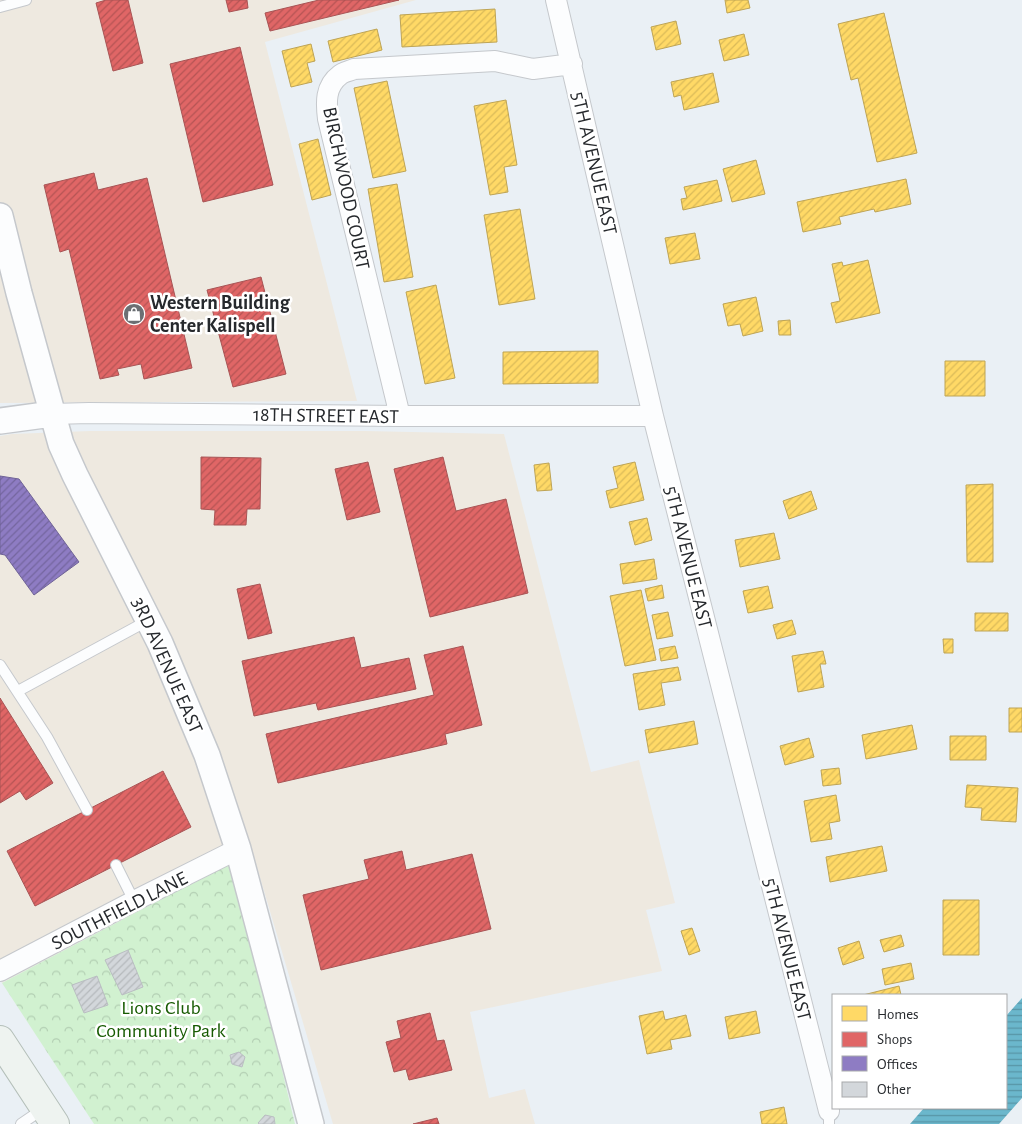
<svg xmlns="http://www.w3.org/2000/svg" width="1022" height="1124" font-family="'Alegreya Sans',sans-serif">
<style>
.commercial{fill:#eee9e0}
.forest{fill:url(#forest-crowns)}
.water{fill:url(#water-rules)}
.homes{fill:url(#homes-hatch);stroke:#bea455}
.shops{fill:url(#shops-hatch);stroke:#a85455}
.offices{fill:url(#offices-hatch);stroke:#6f6396}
.building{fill:url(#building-hatch);stroke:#babec2}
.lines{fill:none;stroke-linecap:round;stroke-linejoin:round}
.service-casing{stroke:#c5c8cc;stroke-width:12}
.minor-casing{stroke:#c5c8cc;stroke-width:22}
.tertiary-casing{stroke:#c5c8cc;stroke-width:28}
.primary-casing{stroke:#b4bfb9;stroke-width:30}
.service{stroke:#fcfdfe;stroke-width:10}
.minor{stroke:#fcfdfe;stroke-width:20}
.tertiary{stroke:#fcfdfe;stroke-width:25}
.primary{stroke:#eef3f0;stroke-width:28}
.labels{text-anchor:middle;stroke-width:5;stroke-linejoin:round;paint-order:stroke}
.street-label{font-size:20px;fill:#26292d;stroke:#fff}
.poi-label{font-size:20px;font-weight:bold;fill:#26292d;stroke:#fff;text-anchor:start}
.park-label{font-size:20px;fill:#175b02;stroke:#fff}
</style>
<defs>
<pattern id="forest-crowns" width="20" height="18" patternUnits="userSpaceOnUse" patternTransform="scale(1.25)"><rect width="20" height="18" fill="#d1f1d0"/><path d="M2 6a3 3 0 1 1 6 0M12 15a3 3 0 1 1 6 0" fill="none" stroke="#b3cfb3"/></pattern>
<pattern id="water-rules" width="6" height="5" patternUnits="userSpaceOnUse" patternTransform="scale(1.25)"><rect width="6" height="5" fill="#6bb7cc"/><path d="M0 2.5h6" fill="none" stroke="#5895a6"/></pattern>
<pattern id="homes-hatch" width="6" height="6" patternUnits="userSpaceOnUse" patternTransform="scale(1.25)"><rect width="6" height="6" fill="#ffd966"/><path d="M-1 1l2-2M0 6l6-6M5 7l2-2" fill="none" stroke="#daba59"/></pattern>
<pattern id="shops-hatch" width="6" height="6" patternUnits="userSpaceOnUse" patternTransform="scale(1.25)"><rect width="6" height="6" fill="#e06666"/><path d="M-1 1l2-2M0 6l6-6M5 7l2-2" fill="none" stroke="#b55454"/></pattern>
<pattern id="offices-hatch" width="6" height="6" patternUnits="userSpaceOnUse" patternTransform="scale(1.25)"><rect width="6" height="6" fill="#8e7cc3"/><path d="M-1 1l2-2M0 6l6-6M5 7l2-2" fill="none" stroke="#74669f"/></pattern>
<pattern id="building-hatch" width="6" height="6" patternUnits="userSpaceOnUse" patternTransform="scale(1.25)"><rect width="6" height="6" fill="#d3d7db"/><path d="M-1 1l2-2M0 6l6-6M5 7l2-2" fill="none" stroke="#b5b9bc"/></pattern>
</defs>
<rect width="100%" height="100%" fill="#eaf0f5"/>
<path class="commercial" d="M0,0H416L265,42L357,401L0,403Z
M90,431H365L504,434L591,772L639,760L675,903L646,910L662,971L470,1012L489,1098L525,1089L535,1124H333L251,847L232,862L2,983L0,980V436L12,434Z"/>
<path class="forest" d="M232,862L295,1124H94L2,983Z"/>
<path class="water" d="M1022,998V1098L999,1124H910L924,1108H1006V1016Z"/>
<path class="homes" d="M725,0H748L750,8L727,13Z
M495,9L497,42L402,47L400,15Z
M884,13L917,153L877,162L858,78L851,80L838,24Z
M676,21L681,44L656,50L651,27Z
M377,29L382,50L333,62L328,41Z
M744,34L749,55L724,61L719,40Z
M311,44L315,61L307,63L312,82L291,87L282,51Z
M713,73L719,102L684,110L681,95L674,97L671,82Z
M387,81L406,171L373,178L354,88Z
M506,100L517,165L504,167L508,192L490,195L474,106Z
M318,139L331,195L312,200L299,144Z
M756,160L765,194L732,202L723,169Z
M906,179L911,204L875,212L874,209L839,217L841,224L803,232L797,202Z
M717,180L722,201L683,210L681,199L687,198L684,187Z
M397,184L413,277L384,282L368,189Z
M520,209L535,299L499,305L484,215Z
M695,233L700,259L670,264L665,238Z
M868,260L880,313L836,323L831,303L840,301L832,264L842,262L843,266Z
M436,285L455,378L425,384L406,292Z
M756,297L763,331L743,336L740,324L728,326L723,304Z
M790,320L791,335H779L778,321Z
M598,351V383L503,384V352Z
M945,361H985V396H945Z
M635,462L644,500L610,508L606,491L618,488L613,467Z
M549,463L552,490L537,491L534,465Z
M993,484V562H967L966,485Z
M811,491L817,509L789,519L783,501Z
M647,518L652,540L635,545L629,522Z
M774,533L780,559L740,567L735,540Z
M654,559L657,579L623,584L620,564Z
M662,585L664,598L648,601L645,589Z
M768,586L773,608L748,613L743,591Z
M641,590L656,660L625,666L610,596Z
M668,612L673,636L657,639L652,615Z
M975,613H1008V631H975Z
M792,620L796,634L777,639L773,625Z
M943,639H953V653H944Z
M675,646L678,658L661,661L659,649Z
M823,651L826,664H820L824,687L798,692L792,656Z
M678,667L681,680L661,683L665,705L639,710L633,674Z
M1009,708H1022V732H1009Z
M694,721L698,744L649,753L645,730Z
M912,725L917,749L866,759L862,735Z
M950,736H986V760H950Z
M809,738L814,757L785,765L780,746Z
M839,768L841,784L823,786L821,770Z
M967,785L1018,788L1016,822L981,820L982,808L965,807Z
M836,795L840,821L829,823L832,839L811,842L804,801Z
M882,846L887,871L830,882L826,857Z
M943,900H979V955H943Z
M692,928L700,951L689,955L681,931Z
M901,935L904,946L884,952L880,940Z
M859,941L864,958L843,965L838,948Z
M911,963L914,979L885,985L882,969Z
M899,986L901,995H863Z
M663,1011L665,1020L686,1015L691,1036L670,1040L672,1049L647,1054L639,1016Z
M756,1011L760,1033L729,1039L725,1017Z
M784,1107L787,1124H762L760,1112Z"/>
<path class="shops" d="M106,0H128L143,63L113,71L96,3Z
M226,0H247L248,8L229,12Z
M319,0H399L270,31L265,13Z
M240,47L273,185L203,202L170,64Z
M94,173L98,190L147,178L192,368L144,379L141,364L117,369L119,375L100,379L69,249L60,252L44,185Z
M261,277L286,374L233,387L207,290Z
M201,457L261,458L260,509H247L246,525H214L215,510L201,509Z
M443,457L456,511L506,499L528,593L430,617L394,469Z
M368,462L380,512L347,520L335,469Z
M260,584L272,633L248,639L237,589Z
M354,637L361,668L409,658L416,689L318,710L316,703L254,716L242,661Z
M463,646L482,725L445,734L447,744L278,783L266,734L434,695L424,655Z
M0,698L53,783L26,800L20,791L0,803Z
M163,771L191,827L35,906L7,851Z
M402,851L406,870L472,854L491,929L321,970L303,895L369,879L364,860Z
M430,1013L437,1041L444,1040L452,1070L409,1080L406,1069L394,1072L386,1042L401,1038L397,1021Z
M437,1118L439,1124H413Z"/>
<path class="offices" d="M0,476L19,479L79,562L34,595L5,555L0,554Z"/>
<path class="building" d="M128,950L143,987L122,995L105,960Z
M97,976L108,1005L84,1013L72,985Z
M239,1052L245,1057L242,1067L232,1064L230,1055Z
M265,1115L274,1117L275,1124H259L258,1123Z"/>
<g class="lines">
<g class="service-casing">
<path id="service" d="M0,7L26,0
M0,665L47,737L87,810
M18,691L149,620
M116,865L134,901
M21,1124L43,1109
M829,1124V1111"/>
</g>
<g class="minor-casing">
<path id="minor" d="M556,0L653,416L829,1111
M52,414L89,413L400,416H653
M400,416L328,119C326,103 325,86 340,75C343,72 350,71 354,69L495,61L533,69L572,64
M0,971L134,901L238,849"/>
</g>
<g class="tertiary-casing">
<path id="tertiary" d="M0,216L19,293L61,444L75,475L160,643L207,755L238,849L311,1124
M0,421L52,414"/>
</g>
<g class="primary-casing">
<path id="primary" d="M0,1040L55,1124"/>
</g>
<use href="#service" class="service"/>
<use href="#minor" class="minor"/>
<use href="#tertiary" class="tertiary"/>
<use href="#primary" class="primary"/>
</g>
<defs>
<g id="shop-disc" transform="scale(1.125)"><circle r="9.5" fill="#6b6f73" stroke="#fff"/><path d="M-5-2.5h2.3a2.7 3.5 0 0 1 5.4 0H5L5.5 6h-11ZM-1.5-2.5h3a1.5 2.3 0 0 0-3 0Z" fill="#fff"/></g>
</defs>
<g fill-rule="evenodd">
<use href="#shop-disc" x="134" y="314"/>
</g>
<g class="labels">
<g class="street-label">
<text transform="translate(595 163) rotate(77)" y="7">5TH AVENUE EAST</text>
<text transform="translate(347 188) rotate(78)" y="7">BIRCHWOOD COURT</text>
<text transform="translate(326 415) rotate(1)" y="7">18TH STREET EAST</text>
<text transform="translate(689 557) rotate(76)" y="7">5TH AVENUE EAST</text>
<text transform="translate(168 665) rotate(66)" y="7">3RD AVENUE EAST</text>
<text transform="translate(119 910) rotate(-27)" y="7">SOUTHFIELD LANE</text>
<text transform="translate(788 949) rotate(76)" y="7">5TH AVENUE EAST</text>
</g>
<g class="poi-label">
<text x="150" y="309">Western Building<tspan x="150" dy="23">Center Kalispell</tspan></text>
</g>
<g class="park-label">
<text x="161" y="1014">Lions Club<tspan x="161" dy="23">Community Park</tspan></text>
</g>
</g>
<rect x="832" y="994" width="175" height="115" fill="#ffffff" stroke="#a8a9ab"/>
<rect x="842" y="1006" width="25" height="15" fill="#ffd966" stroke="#a8a9ab"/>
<text x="877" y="1019" font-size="15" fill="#26292d">Homes</text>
<rect x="842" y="1032" width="25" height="15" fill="#e06666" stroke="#a8a9ab"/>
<text x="877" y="1044" font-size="15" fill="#26292d">Shops</text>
<rect x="842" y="1056" width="25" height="15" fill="#8e7cc3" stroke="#a8a9ab"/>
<text x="877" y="1069" font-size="15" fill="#26292d">Offices</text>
<rect x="842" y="1082" width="25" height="15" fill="#d3d7db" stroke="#a8a9ab"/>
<text x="877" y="1094" font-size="15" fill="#26292d">Other</text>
</svg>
